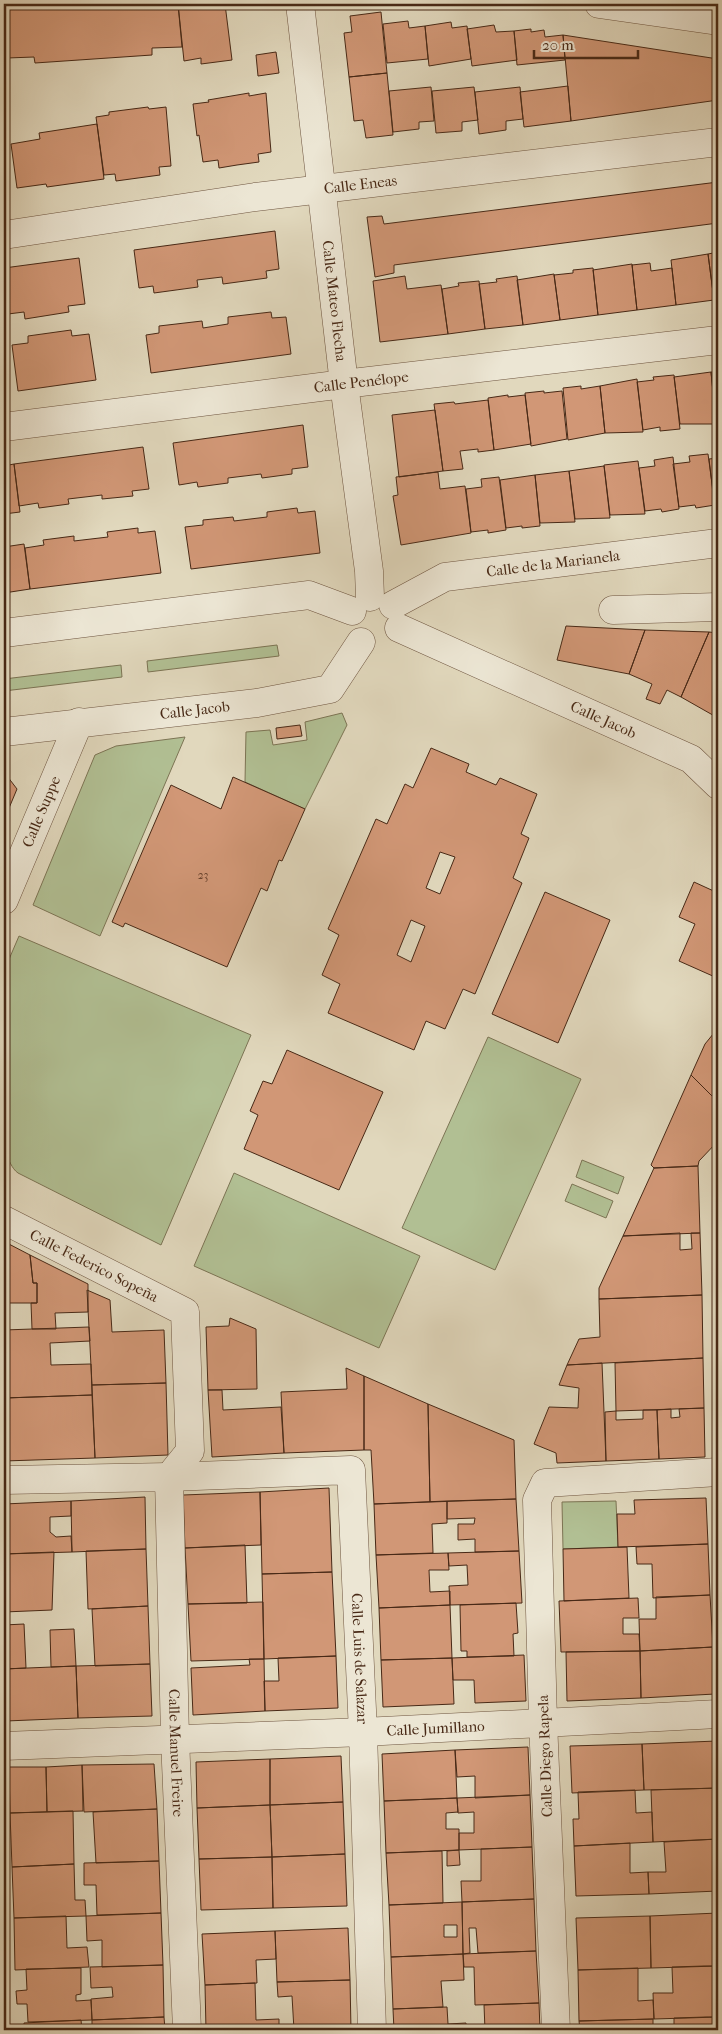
<svg xmlns="http://www.w3.org/2000/svg" width="722" height="2034" font-family="'IM FELL French Canon',serif">
<style>
.green{fill:#b1bf93;stroke:#7c7454}
.building{fill:#d19776;stroke:#482916;fill-rule:evenodd}
.lines{fill:none;stroke-linecap:round;stroke-linejoin:round}
.minor-casing{stroke:#6e5540;stroke-width:29}
.minor{stroke:#ece6d4;stroke-width:28}
.labels{text-anchor:middle;stroke-width:4;stroke-linejoin:round;paint-order:stroke}
.number-label{font-size:12px;fill:#6a442e}
.street-label{font-size:15px;fill:#482916;stroke:#ece6d4}
</style>
<rect width="100%" height="100%" fill="#e1d8bd"/>
<filter id="stains"><feTurbulence type="fractalNoise" baseFrequency=".004" numOctaves="4"/><feColorMatrix values="0 0 0 0 .2 0 0 0 0 .09 0 0 0 0 .02 0 0 0 .5 -.17"/></filter>
<radialGradient id="worn" r=".72"><stop offset=".6" stop-color="#630" stop-opacity="0"/><stop offset="1" stop-color="#630" stop-opacity=".3"/></radialGradient>
<path class="green" d="M277,645L279,656L148,672L147,661Z
M121,665L122,677L4,691V679Z
M342,713L347,725L305,809L245,782L246,732L270,730L273,745L307,740L305,722Z
M185,737L100,936L33,905L95,755L116,746Z
M19,936L251,1035L161,1245L18,1173C11,1168 10,1160 4,1153V971Z
M488,1037L581,1079L495,1270L402,1228Z
M582,1160L624,1177L618,1194L576,1177Z
M234,1173L420,1256L379,1348L194,1266Z
M572,1184L613,1201L606,1218L565,1201Z
M616,1501L618,1547L563,1549L562,1502Z"/>
<path class="building" d="M99,4H178L182,47L152,48V55L35,63L34,57L7,58L4,10Z
M178,4H225L232,60L201,64V58L184,61Z
M381,12L387,73L349,77L344,33L352,32L350,16Z
M408,21L409,28L425,26L428,59L387,63L383,24Z
M451,22L452,28L467,26L471,59L429,66L425,26Z
M494,25L496,32L514,31L517,60L472,66L467,29Z
M531,29V32L544,30L545,37L563,35L565,60L517,65L514,31Z
M563,35L718,59V100L571,121Z
M276,52L279,73L258,76L256,55Z
M387,73L393,135L366,138L363,120L354,121L349,77Z
M568,86L571,121L524,127L520,92Z
M431,87L434,121L419,122V129L393,132L389,91Z
M474,87L478,120L462,122V131L436,133L432,91Z
M520,87L523,119L506,121V130L479,134L475,92Z
M249,93V96L266,93L271,152L258,154L259,162L237,165L219,168L218,160L203,162L199,135L197,136L193,104L209,102L208,100Z
M148,107L149,109L166,107L171,166L159,167L160,175L116,181L115,174L104,175L96,117L109,115V112Z
M97,124L104,179L47,187L46,184L17,188L11,144L40,139L39,133Z
M718,182V223L394,265V273L375,277L367,217L382,216L384,224Z
M275,231L279,269L266,271L267,278L223,284L222,277L197,280L198,287L154,293L153,286L139,288L134,250Z
M718,252V299L714,300L708,254Z
M708,254L714,300L676,305L671,260Z
M79,258L85,304L68,306L69,312L25,319L24,312L8,314L4,268Z
M650,263L651,271L672,268L676,305L637,310L632,265Z
M632,264L637,310L598,315L593,270Z
M593,268L598,315L560,320L554,275L573,273V270Z
M554,274L560,320L523,325L517,280Z
M405,276L407,289L441,285L448,334L380,342L373,281Z
M517,276L523,325L485,329L479,284L497,282L496,279Z
M479,281L485,329L448,334L442,289L459,286L458,283Z
M271,312L272,318L286,317L291,354L151,373L146,335L159,333V326L202,321L203,328L228,324V317Z
M71,330L72,336L89,334L96,380L18,391L12,345L28,343V336Z
M711,372L716,424H680L674,377Z
M711,372H718V420H716Z
M674,375L680,429L660,431V427L643,430L637,382L654,380L653,377Z
M637,379L643,432L605,433L600,386Z
M581,386V389L600,386L605,433L568,440L563,388Z
M544,391V393L562,391L567,439L531,446L525,393Z
M508,395V397L525,395L531,444L494,450L488,398Z
M488,400L494,450L478,452V449L460,451L463,469L443,471L434,404L454,402L455,404Z
M435,410L443,471L399,477L392,415Z
M303,425L308,467L292,469V474L262,478L261,474L228,478V483L198,487L197,482L179,485L173,443Z
M143,447L149,489L132,491L133,496L102,499V495L68,499L69,504L39,508L38,503L19,506L14,464Z
M708,454L715,505L696,508L695,505L679,507L673,464L690,462L689,456Z
M673,457L679,509L662,512L661,509L645,511L639,468L655,466L654,460Z
M718,458V502H714L709,459Z
M638,461L645,514L610,515L604,465Z
M14,464L20,512L4,514V466Z
M604,466L610,518L575,519L569,471Z
M569,471L575,522L540,523L535,475Z
M438,472L440,489L465,486L471,533L401,545L393,496L398,495L396,477Z
M535,475L540,526L522,528V526L506,528L500,480Z
M499,477L506,530L488,533V530L471,532L466,489L482,487L481,479Z
M297,508L298,513L315,511L320,553L191,569L185,527L203,525V520L233,517L234,521L267,517V512Z
M138,528V533L155,531L161,573L30,589L25,548L44,545L43,540L74,536V541L108,537L107,532Z
M24,544L30,589L4,593V547Z
M566,626L645,630L629,674L557,660Z
M645,630L709,632L681,697L667,690L660,704L646,699L652,684L629,674Z
M709,632L718,633V718L681,697Z
M300,725L302,736L277,739L276,728Z
M431,748L469,764L466,772L496,785L500,778L537,794L521,834L529,838L513,878L522,883L475,994L463,989L445,1029L426,1021L414,1050L328,1013L340,984L322,975L339,935L328,929L376,819L387,824L405,784L413,788ZM440,852L455,857L440,894L426,888ZM411,920L425,926L411,962L397,955Z
M4,772L17,789L4,820Z
M233,777L305,809L282,861L279,860L267,891L261,888L227,967L125,923L123,927L112,922L171,785L221,809Z
M694,882L718,893V969L715,977L679,961L695,924L679,917Z
M545,892L610,920L558,1043L492,1014Z
M718,1007V1026L713,1019Z
M718,1028V1102L691,1075L705,1044Z
M287,1050L383,1092L339,1190L244,1149L258,1115L250,1111L263,1081L272,1084Z
M691,1075L718,1102V1141L699,1161L698,1166L654,1168L651,1165Z
M698,1166L700,1233L623,1236L654,1168Z
M680,1233V1250L692,1249L691,1233H700L702,1295L599,1299V1288L623,1236Z
M5,1242L30,1255L33,1283H37V1303H4Z
M30,1255L88,1284V1312L55,1313L56,1329H32L31,1303H37V1283H33Z
M87,1290L110,1300L112,1332L164,1330L166,1383L92,1385Z
M702,1295L703,1358L567,1365L579,1339L600,1337L599,1299Z
M230,1318L256,1329L257,1389L208,1390L206,1327L229,1326Z
M89,1327L90,1341L50,1343L51,1365L91,1364L92,1395L5,1398L4,1330Z
M703,1358L704,1408L616,1411L615,1363Z
M602,1363L606,1461L557,1463L556,1453L534,1444L549,1407L578,1408L579,1388L559,1385L567,1365Z
M346,1368L364,1376V1450L284,1453L281,1392L347,1389Z
M364,1376L428,1404L430,1502L374,1504L371,1450H364Z
M166,1383L168,1455L95,1458L92,1385Z
M208,1390H222L223,1410L281,1407L284,1453L212,1457Z
M92,1395L95,1458L4,1461V1398Z
M428,1404L514,1440L516,1499L430,1502Z
M704,1408L705,1457L659,1459L657,1410L671,1409V1418L680,1417L679,1409Z
M643,1410H657L659,1459L606,1461L605,1412L616,1411V1420L643,1419Z
M329,1488L332,1572L262,1574L260,1492Z
M260,1492L261,1545L185,1548L183,1495Z
M145,1497L146,1549L72,1552L71,1501Z
M706,1498L708,1544L618,1547L617,1514H635L634,1500Z
M516,1499L519,1551L475,1552V1539L458,1540V1524H474L475,1518L447,1519V1501Z
M71,1501V1516L50,1517V1532L56,1537L71,1536L72,1552L4,1554V1504Z
M447,1501V1523L432,1524L433,1553L376,1555L374,1504Z
M708,1544L710,1595L653,1598L652,1564H637L636,1547Z
M245,1545L247,1603L188,1604L185,1548Z
M627,1547L629,1598L564,1601L563,1549Z
M146,1549L148,1606L88,1609L86,1551Z
M519,1551L522,1603L450,1605L449,1586L468,1585L467,1565L449,1566L448,1553Z
M54,1552L52,1610L4,1612V1554Z
M448,1553L449,1570H429L430,1592L450,1591V1605L379,1608L376,1555Z
M332,1572L336,1656L264,1659L262,1574Z
M710,1595L713,1647L640,1651L639,1619H656V1597Z
M638,1598L639,1618H623V1634H639L640,1651L561,1652L559,1601Z
M263,1602L264,1659L191,1661L188,1604Z
M516,1603L518,1633L513,1634L514,1656L467,1657V1651H461L460,1605Z
M450,1605L452,1658L381,1660L379,1608Z
M148,1606L150,1664L95,1666L92,1609Z
M24,1624L26,1668L4,1669V1625Z
M74,1629L76,1666L51,1667L50,1630Z
M713,1647L715,1694L641,1698L640,1651Z
M640,1651L641,1698L567,1701L566,1652Z
M524,1655L526,1701L475,1703L474,1680H453L452,1658Z
M336,1656L338,1708L265,1711L264,1681H279L278,1658Z
M452,1658L454,1704L383,1707L381,1660Z
M249,1659H264L265,1711L193,1715L191,1668L250,1665Z
M150,1664L152,1716L78,1718L76,1666Z
M76,1666L78,1718L6,1721L4,1669Z
M717,1741L718,1788L644,1790L642,1744Z
M642,1744L644,1790L572,1793L570,1746Z
M528,1747L530,1795L475,1798V1776L457,1777L455,1750Z
M455,1750L457,1798L384,1801L382,1754Z
M341,1756L343,1802L270,1805V1759Z
M270,1759V1805L197,1808L196,1762Z
M154,1764L157,1809L84,1812L82,1765Z
M82,1765L83,1811L47,1812L46,1767Z
M9,1767H46L47,1812L10,1813Z
M718,1788V1839L653,1842L651,1790Z
M635,1790L636,1813L652,1812L653,1842L574,1846L573,1819H579L578,1792Z
M530,1795L532,1847L459,1850V1833H474V1812L458,1813L457,1798Z
M457,1798L458,1812L446,1813V1829H459V1850L386,1853L384,1801Z
M343,1802L345,1854L272,1857L270,1805Z
M270,1805L272,1857L199,1859L197,1808Z
M157,1809L159,1861L96,1863L93,1812Z
M70,1811H73L74,1864L12,1867L10,1813Z
M718,1839V1891L649,1894L648,1872H666L664,1842Z
M630,1843V1873L648,1872L649,1894L576,1896L574,1846Z
M532,1847L534,1899L462,1902L461,1881H481V1849Z
M459,1850L460,1865L447,1866V1851Z
M442,1851L443,1903L389,1905L386,1853Z
M345,1854L347,1906L273,1908L272,1857Z
M272,1857L273,1908L201,1910L199,1859Z
M159,1861L161,1913L97,1915L96,1885H84V1863Z
M74,1864L75,1900H85L86,1916L14,1918L12,1867Z
M534,1899L536,1951L478,1953L476,1928H469L470,1953L463,1954L462,1902Z
M462,1902L463,1954L391,1957L389,1905ZM444,1925H457V1937H444Z
M161,1913L163,1965L102,1967V1940L87,1941L86,1916Z
M718,1913V1966L651,1968L650,1916Z
M66,1916L67,1948L87,1947L89,1967L15,1970L14,1918Z
M650,1916L651,1968L578,1970L576,1918Z
M348,1928L350,1980L277,1982L275,1931Z
M275,1931L276,1959L256,1960L257,1983L205,1985L202,1934Z
M536,1951L539,2003L475,2005L474,1967H464L463,1954Z
M463,1954L464,1980L441,1981L443,2007L393,2009L391,1957Z
M163,1965L164,2017L92,2020L91,1999L113,1997L112,1987L91,1988L90,1967Z
M704,1966H718V2017L654,2019L653,1993H673L672,1967Z
M81,1968V1994L76,1995V2001L91,2000L92,2020L28,2022L27,2004H17L16,1991L27,1990L26,1969Z
M638,1968V2001L653,2000L654,2019L579,2021L578,1970Z
M350,1980L351,2030H294L292,1996L278,1997L277,1982Z
M255,1983L256,2020L279,2019V2030H206L205,1985Z
M539,2003L540,2030H485L484,2005Z
M447,2007L448,2024L466,2023V2030H394L393,2009Z
M164,2017L165,2030H92V2020Z
M706,2017H718V2030H674V2018Z
M653,2019V2030H580L579,2021Z
M81,2020L82,2030H24V2023Z"/>
<g class="lines">
<g class="minor-casing">
<g id="minor">
<path id="s1" d="M300,4L344,384L369,571L370,597"/>
<path d="M599,4L718,21"/>
<path id="s2" d="M4,235L255,197L718,142"/>
<path id="s3" d="M4,427L344,384L718,340"/>
<path id="s4" d="M393,605L445,577L718,543"/>
<path d="M613,610L718,607"/>
<path id="s5" d="M399,628L691,759L718,785"/>
<path d="M4,633L309,595L352,611"/>
<path id="s6" d="M4,732L257,703L330,689L361,642"/>
<path id="s7" d="M4,900L79,722"/>
<path id="s8" d="M4,1220L185,1312L190,1451L169,1477"/>
<path id="s9" d="M169,1477L351,1470L363,1732L372,2030"/>
<path id="s10" d="M4,1480L169,1477L175,1738L187,2030"/>
<path id="s11" d="M4,1746L363,1732L718,1714"/>
<path d="M556,2030L543,1721L537,1500L545,1483L718,1472"/>
</g>
</g>
<use href="#minor" class="minor"/>
</g>
<g class="labels">
<g class="number-label">
<text x="203" y="879">23</text>
</g>
<g class="street-label">
<text dy="5" stroke="none"><textPath href="#s2" startOffset="360">Calle Eneas</textPath></text>
<text dy="5" stroke="none"><textPath href="#s1" startOffset="299">Calle Mateo Flecha</textPath></text>
<text dy="5" stroke="none"><textPath href="#s3" startOffset="360">Calle Penélope</textPath></text>
<text dy="5" stroke="none"><textPath href="#s4" startOffset="168">Calle de la Marianela</textPath></text>
<text dy="5" stroke="none"><textPath href="#s6" startOffset="192">Calle Jacob</textPath></text>
<text dy="5" stroke="none"><textPath href="#s5" startOffset="224">Calle Jacob</textPath></text>
<text dy="5" stroke="none"><textPath href="#s7" startOffset="96">Calle Suppe</textPath></text>
<text dy="5" stroke="none"><textPath href="#s8" startOffset="101">Calle Federico Sopeña</textPath></text>
<text dy="5" stroke="none"><textPath href="#s9" startOffset="371">Calle Luis de Salazar</textPath></text>
<text dy="5" stroke="none"><textPath href="#s11" startOffset="432">Calle Jumillano</textPath></text>
<text dy="5" stroke="none"><textPath href="#s10" startOffset="441">Calle Manuel Freire</textPath></text>
<text transform="translate(545 1756) rotate(-92)" y="5">Calle Diego Rapela</text>
</g>
</g>
<rect width="722" height="2034" fill="none" stroke="#e1d8bd" stroke-width="20"/>
<rect x="5" y="5" width="712" height="2024" fill="none" stroke="#482916" stroke-width="2.5"/>
<rect x="10" y="10" width="702" height="2014" fill="none" stroke="#482916"/>
<path d="M534 50v8h104v-8" fill="none" stroke="#482916" stroke-width="2.5"/>
<text x="542" y="50" font-size="15" fill="#482916" stroke="#ece6d4" stroke-width="4" paint-order="stroke">20 m</text>
<rect width="100%" height="100%" filter="url(#stains)"/>
<rect width="100%" height="100%" fill="url(#worn)"/>
</svg>
